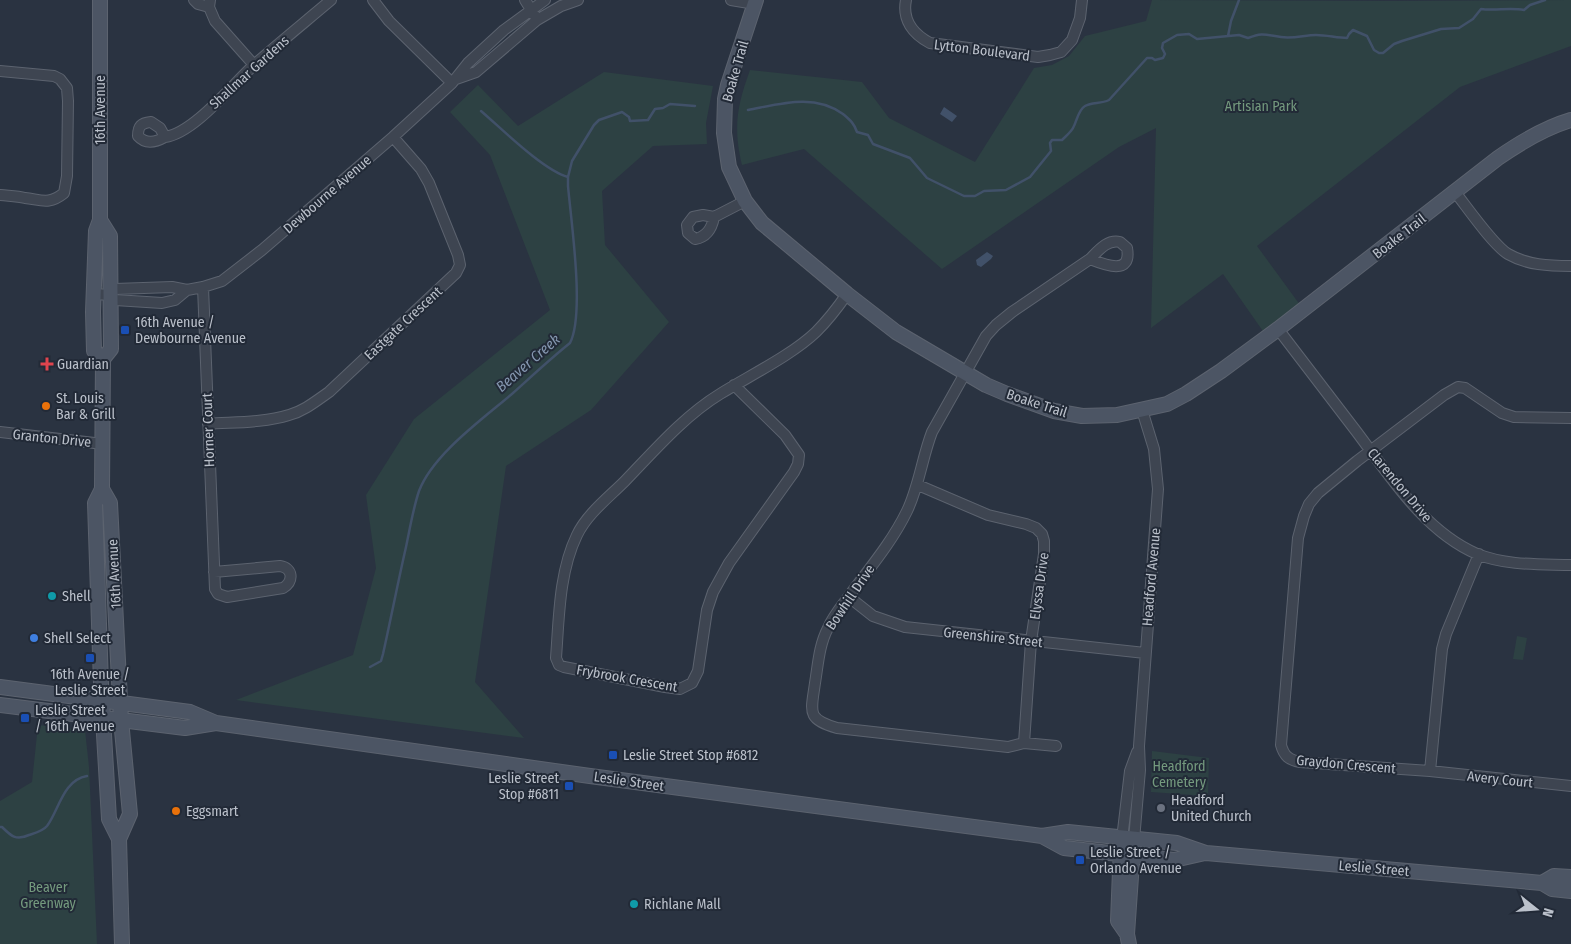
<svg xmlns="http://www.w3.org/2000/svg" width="1571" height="944" font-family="'Fira Sans Condensed',sans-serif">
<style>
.green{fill:#2d4143}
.water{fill:#415169}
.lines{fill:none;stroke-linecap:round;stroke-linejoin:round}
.stream{stroke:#415169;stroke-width:2.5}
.street-casing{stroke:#5c636f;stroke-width:12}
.secondary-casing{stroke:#5c636f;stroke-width:16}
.street{stroke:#3e4551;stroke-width:10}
.secondary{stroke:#4c5564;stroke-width:14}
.transit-dot{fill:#1a4fb4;stroke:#222a37;stroke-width:2}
.health-dot{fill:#e0444e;stroke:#222a37;stroke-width:2}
.food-dot{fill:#e8710a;stroke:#222a37;stroke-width:2}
.culture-dot{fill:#0f9aa8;stroke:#222a37;stroke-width:2}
.shop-dot{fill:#3f7fe0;stroke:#222a37;stroke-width:2}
.worship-dot{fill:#6b7280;stroke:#222a37;stroke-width:2}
.labels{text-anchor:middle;stroke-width:4;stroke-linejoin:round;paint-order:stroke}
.street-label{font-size:14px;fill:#bbc1cb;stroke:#222a37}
.park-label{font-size:14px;fill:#749a7e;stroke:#222a37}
.poi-label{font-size:14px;fill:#bbc1cb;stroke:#222a37;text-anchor:start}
.water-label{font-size:15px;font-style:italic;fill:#8597b0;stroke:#222a37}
</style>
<rect width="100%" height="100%" fill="#2a3341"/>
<path class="green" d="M1152,0L1392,1L1571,0V46L1460,87L1257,246L1303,309L1267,337L1223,274L1151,328L1156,128L1119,147L942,269L804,149L742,165C733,127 737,106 750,70L862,82L889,118L975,162L1034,68L1052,65L1069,56L1085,36L1146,21Z
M604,72L713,86L706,123L707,144L653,146L602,191L605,245L669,322L591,410L506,466L475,682L524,738L236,700L353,655L376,568L366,495L414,419L550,310L490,155L450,112L478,85L518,126Z
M1517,636L1527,638L1523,660L1513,659Z
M38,725L85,730L89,767L97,944H0V801L32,782Z
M1152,751L1209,758L1208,796L1151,792Z"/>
<path class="water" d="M944,107L957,116L952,122L940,114Z
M987,252L993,256L991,259L981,267L977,265L976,260Z"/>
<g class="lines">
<path class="stream" d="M1228,36L1231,21L1239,0
M748,110C780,104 814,93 843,114C850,120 854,123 857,132L868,135L873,144L910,158L927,178L964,196H975L984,191L1006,190L1030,177L1051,151L1050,143L1052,140H1062C1066,136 1071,132 1073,128C1077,121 1078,110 1085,106C1092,102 1101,104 1109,100L1147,58H1152L1155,60L1163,58L1165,54L1162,48L1163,43L1177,35L1189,34L1197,39L1239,35L1248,38C1264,32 1265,35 1281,37C1293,39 1305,35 1316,35C1327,35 1337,38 1347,38L1349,34L1353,30L1367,36L1374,50L1379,53H1383L1394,44L1402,41L1441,29L1459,28L1473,19L1481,9C1496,11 1510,7 1524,10L1530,5L1545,0
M481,111C502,129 543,170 568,177
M370,667L381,661L383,654C391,618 398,582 406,547C410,528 413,509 419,491C433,454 484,418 513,393C532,376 550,359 570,343C585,314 571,221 568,186V177L572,161L594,125L599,120L622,112L629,117L630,121L648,120L655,109L663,108L670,104L695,106
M0,827H2C11,836 16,841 29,835C35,833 43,831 47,826C59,810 63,780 87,776"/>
<g class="street-casing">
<path id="street" d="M194,0L198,4L209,7
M210,0L209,7L215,21L254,65
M373,0L389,21L452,83
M525,0L535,16
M731,0L755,4
M906,0C902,20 913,34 930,43L1038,57L1050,55L1061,52L1072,40L1080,18L1082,0
M0,71L54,76L60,79L67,88L68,101L67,176L64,193C49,205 42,200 25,198C17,196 8,196 0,195
M456,79L476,72L537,20L561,6L578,0
M165,137C156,142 146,145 138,136C138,126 141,123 151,122L160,128L165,137C194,133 232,85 254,65C279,43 305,22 331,0
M1455,192C1467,207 1493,245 1508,254C1527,265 1549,266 1571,266
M703,215L714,217C712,228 707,237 695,239L688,233L687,225L693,217Z
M714,217L745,201
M203,287L215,589L218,594L227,597L283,588C294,581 293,568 280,566L214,572
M94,294L111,295L115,300L162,303L175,300L187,290
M111,295L115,289L172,287L187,290L203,287L222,281L262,250L393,137L452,83L468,63L504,30L545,0
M1278,329C1304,363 1330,397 1356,431C1390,476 1424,531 1477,554C1507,566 1540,564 1571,565
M734,385L785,435L799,455L798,464L794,472L729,563L713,592L707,610L698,671L692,683L680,689L665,687L564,667L559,665L556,658C559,618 559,572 577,535C587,514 608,498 625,481C654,451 684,416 720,394C749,376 792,355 816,332C827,321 838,307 847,294
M1571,418L1514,417L1502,413L1465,388L1458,387L1444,395L1357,461L1318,493L1309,504L1304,516L1298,538L1281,745C1284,756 1289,760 1300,762L1430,771L1571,786
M208,424C234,422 263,423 289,415C304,411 316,401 329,392L456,273L460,265L458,255L429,183L421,169L393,137
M0,432L103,444
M918,485L988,515L1026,524L1036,528L1042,534L1044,541V554L1031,641L1024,743
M849,597L873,616L905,627L1145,653
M1056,746L1024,743L1008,747L837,728C806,719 811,712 815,683C818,665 819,645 828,628C833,616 841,607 849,596C869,569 892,542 907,511C919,486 922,458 932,432L986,336L996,325L1012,312L1090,259C1105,265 1132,276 1127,248L1120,242C1107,239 1098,251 1090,259
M1430,771L1442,649L1446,634L1479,554
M1122,839L1130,771L1137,752
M1134,840L1140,770L1139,746L1158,489L1154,449L1142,410"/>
</g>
<g class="secondary-casing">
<path id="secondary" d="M100,0V220L96,231L93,312L94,351L103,359
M756,0L728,85L725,99L724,133L729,167L745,201L762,223L847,294L896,332L986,385L1007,394L1054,411L1082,416L1117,415L1167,404L1186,394L1221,371L1278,329L1498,158C1521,142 1544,128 1571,120
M100,220L110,236L111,349L103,359L102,489L95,503L101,684L109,819L119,839
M102,489L110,503L121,720L130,814L119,839L122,944
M0,687L190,712L216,723L590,776L1042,836L1068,832L1177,843L1206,853L1542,883L1552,889L1571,891
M0,705L185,728L216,723
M1042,836L1064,848L1174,860L1205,853
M1121,845L1118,921L1127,934
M1542,883L1554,876L1571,877
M1129,944L1127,934L1133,848"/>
</g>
<use href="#street" class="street"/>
<use href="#secondary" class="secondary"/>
</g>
<g class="transit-dot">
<rect x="120" y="325" width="10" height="10" rx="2.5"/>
<rect x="85" y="653" width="10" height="10" rx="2.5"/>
<rect x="20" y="713" width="10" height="10" rx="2.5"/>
<rect x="608" y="750" width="10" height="10" rx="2.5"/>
<rect x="564" y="781" width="10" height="10" rx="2.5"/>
<rect x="1075" y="855" width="10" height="10" rx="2.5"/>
</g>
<path class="health-dot" d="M44.5 356.5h5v5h5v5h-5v5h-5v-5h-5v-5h5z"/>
<g class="food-dot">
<circle cx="46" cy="406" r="5"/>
<circle cx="176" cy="811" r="5"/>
</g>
<g class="culture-dot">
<circle cx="52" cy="596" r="5"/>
<circle cx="634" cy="904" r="5"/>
</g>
<circle class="shop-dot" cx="34" cy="638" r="5"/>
<circle class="worship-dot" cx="1161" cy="808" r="5"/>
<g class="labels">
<g class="street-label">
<text transform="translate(982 50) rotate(7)" y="5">Lytton Boulevard</text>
<text transform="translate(735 71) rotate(-74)" y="5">Boake Trail</text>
<text transform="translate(249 72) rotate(-42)" y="5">Shallmar Gardens</text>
<text transform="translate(100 110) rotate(-90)" y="5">16th Avenue</text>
<text transform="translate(327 194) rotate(-41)" y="5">Dewbourne Avenue</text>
<text transform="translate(1399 236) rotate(-38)" y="5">Boake Trail</text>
<text transform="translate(403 323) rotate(-43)" y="5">Eastgate Crescent</text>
<text transform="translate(1037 403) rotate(18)" y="5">Boake Trail</text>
<text transform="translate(208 430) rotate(-92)" y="5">Horner Court</text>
<text transform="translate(52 438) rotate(6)" y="5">Granton Drive</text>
<text transform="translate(1400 485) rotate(50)" y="5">Clarendon Drive</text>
<text transform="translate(114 574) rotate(-93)" y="5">16th Avenue</text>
<text transform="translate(1151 577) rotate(-85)" y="5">Headford Avenue</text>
<text transform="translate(1039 586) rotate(-82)" y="5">Elyssa Drive</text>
<text transform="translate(850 597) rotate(-56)" y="5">Bowhill Drive</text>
<text transform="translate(993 637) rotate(6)" y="5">Greenshire Street</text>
<text transform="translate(627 678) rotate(10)" y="5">Frybrook Crescent</text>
<text transform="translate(1346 764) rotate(5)" y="5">Graydon Crescent</text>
<text transform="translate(1500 779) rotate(6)" y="5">Avery Court</text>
<text transform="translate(629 781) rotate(8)" y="5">Leslie Street</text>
<text transform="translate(1374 868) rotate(5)" y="5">Leslie Street</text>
</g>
<g class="park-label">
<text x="1261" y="111">Artisian Park</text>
<text x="1179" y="771">Headford<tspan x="1179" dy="16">Cemetery</tspan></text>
<text x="48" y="892">Beaver<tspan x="48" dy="16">Greenway</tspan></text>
</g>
<g class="poi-label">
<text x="135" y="327">16th Avenue /<tspan x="135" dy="16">Dewbourne Avenue</tspan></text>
<text x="57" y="369">Guardian</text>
<text x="56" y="403">St. Louis<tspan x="56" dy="16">Bar &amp; Grill</tspan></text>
<text x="62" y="601">Shell</text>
<text x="44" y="643">Shell Select</text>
<text x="90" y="679" text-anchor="middle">16th Avenue /<tspan x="90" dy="16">Leslie Street</tspan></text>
<text x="35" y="715">Leslie Street<tspan x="35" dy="16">/ 16th Avenue</tspan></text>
<text x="623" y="760">Leslie Street Stop #6812</text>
<text x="559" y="783" text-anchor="end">Leslie Street<tspan x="559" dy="16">Stop #6811</tspan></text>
<text x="1171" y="805">Headford<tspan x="1171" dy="16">United Church</tspan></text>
<text x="186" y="816">Eggsmart</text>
<text x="1090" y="857">Leslie Street /<tspan x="1090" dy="16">Orlando Avenue</tspan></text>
<text x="644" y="909">Richlane Mall</text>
</g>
<g class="water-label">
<text transform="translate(528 363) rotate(-41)" y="5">Beaver Creek</text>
</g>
</g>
<g transform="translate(1536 909) rotate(107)" stroke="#222a37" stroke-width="4" paint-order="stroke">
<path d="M0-4L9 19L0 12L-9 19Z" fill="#bbc1cb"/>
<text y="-8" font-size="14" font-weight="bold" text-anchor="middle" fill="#bbc1cb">N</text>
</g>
</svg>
